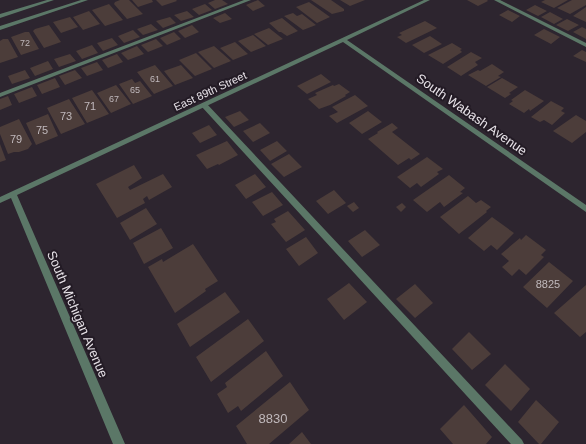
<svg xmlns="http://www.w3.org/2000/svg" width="586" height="444" font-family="Arial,sans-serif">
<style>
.building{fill:#4c3d3a}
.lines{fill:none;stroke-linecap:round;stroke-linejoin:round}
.service{fill:#5b7767;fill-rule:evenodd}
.minor{fill:#5b7767;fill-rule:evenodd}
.labels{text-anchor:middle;stroke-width:4;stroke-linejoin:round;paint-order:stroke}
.far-number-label{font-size:9px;fill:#c0b9bc}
.far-street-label{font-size:11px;fill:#e7e2e8;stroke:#231b25}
.number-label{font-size:11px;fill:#c0b9bc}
.street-label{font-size:13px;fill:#e7e2e8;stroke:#231b25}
.near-number-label{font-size:13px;fill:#c0b9bc}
</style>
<rect width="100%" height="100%" fill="#2d252f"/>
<path class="building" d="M120,0H129L143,14L127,19L114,4L115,2Z
M132,0H152L153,2L138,7Z
M156,0H176L177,1L162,6Z
M215,0H222L228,4L215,9L208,3Z
M258,0L265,6L253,11L246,5Z
M311,0H331L344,9V11L332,14Z
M340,0H365L350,6Z
M467,0H487L488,1L478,6Z
M545,0H568L554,8L541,2Z
M572,0H586V5L570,14L557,8Z
M309,2L330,17L317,23L296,7Z
M109,4L123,20L105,26L92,10Z
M205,4L212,10L199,15L192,9Z
M535,5L547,11L538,16L526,10Z
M586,7V22L573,16Z
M508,10L520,16L512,22L499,15Z
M89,11L100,24L83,30L73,17Z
M187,11L194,17L181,21L174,15Z
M550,12L563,19L554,24L541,17Z
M225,13L232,19L220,23L213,18Z
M293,13L297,16L302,14L316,25L303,30L284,16Z
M70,17L78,27L61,33L53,22Z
M170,17L176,23L163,28L156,21Z
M282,18L298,31L287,36L281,32H279L269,23Z
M567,19L579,25L568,31L556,25Z
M425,21L437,28L406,43L397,37L402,35L399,33Z
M151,24L158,30L143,35L137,29Z
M49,25L61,42L44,48L33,31L35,29Z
M192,25L199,32L185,38L178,31Z
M582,27L586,29V39L573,32Z
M269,28L283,39L268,45L254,34Z
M544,29L560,37L551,44L534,35Z
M133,30L140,37L124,43L118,36Z
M25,32H29L39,49L21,55L11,37Z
M174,32L181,39L167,45L160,38Z
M253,35L266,46L251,52L238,41Z
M430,36L442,44L424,53L412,45Z
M112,38L118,45L103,51L97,43Z
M3,39H8L18,57L0,63V41Z
M156,39L163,46L148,52L141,45Z
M235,42L248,54L233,60L220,48Z
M452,43L462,49L460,50L462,52L443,64L428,55Z
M92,45L98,53L82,59L76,51Z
M137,46L144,54L128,60L121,53Z
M214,46L231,61L214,68L198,52Z
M582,50L586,52V62L573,56Z
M471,52L482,58L475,62L478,65L461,76L447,67Z
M196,53L212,69L195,76L179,60Z
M70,54L76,61L59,67L54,59Z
M117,54L123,62L108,68L102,60Z
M48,61L53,69L35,76L30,68Z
M97,62L103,70L87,76L81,68Z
M492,64L504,72L498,76L501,77L486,86L468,75L478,70L480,71Z
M155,65L173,86L154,94L137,72Z
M181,65L193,78L175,85L164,71Z
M25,70L30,78L12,84L8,76Z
M75,70L82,78L65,85L59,76Z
M321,74L331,82L307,94L297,86Z
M55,78L60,87L42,94L37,85Z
M502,78L518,87L509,93L511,94L505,98L487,87Z
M132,79L135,83L140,81L152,96L133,104L119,84Z
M339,84L350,92L345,95L346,96L330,105L319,109L308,99L317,95L315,93L333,85L334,86Z
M116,85L131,104L111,113L97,93Z
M32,87L37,96L19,103L14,94Z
M92,90L109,114L87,123L72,98Z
M525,90L544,101L530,111L529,109L524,113L509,104L513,101L511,100Z
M355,95L368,106L337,123L329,116L338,112L332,107Z
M8,96L12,105L0,110V99Z
M69,99L85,124L61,134L47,108Z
M551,101L564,108L561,111L565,113L552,125L544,120L540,122L531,117Z
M240,111L249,120L234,127L225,117Z
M368,111L382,122L362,134L349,123Z
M48,114L58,136L36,145L26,123Z
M576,115L586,121V132L572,143L553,131Z
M19,119L32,144L28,149L19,152H14L8,154L0,134V127Z
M260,123L270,133L253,142L243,131Z
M392,123L398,128L392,132L420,154L411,160L409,158L398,165L368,139L378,133L377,132Z
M209,125L217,135L200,143L192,133Z
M227,141L238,155L219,165L218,164L207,169L196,155Z
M277,141L287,151L270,161L260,150Z
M0,144L6,160L0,162Z
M289,154L302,167L284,177L271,164Z
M427,157L443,169L437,172L439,174L421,187L417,183L410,188L397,177Z
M134,165L142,178L128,187L130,190L163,174L172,187L149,200L147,196L143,199L145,203L117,218L96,184Z
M255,174L266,187L246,199L235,185Z
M449,175L465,188L460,192L463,193L444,207L440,202L427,212L413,200Z
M334,190L346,203L328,214L316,201Z
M272,192L283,205L263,216L252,202Z
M468,196L476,203L481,200L491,207L486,211L487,212L459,234L440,217Z
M354,202L359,208L353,212L347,206Z
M402,203L406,207L401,212L396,207Z
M146,208L157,224L130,240L120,223Z
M288,211L305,230L286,242L271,224L276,222L274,219Z
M492,217L514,233L497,250L491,245L484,251L468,238Z
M161,228L173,248L144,264L133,243Z
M365,230L380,245L362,257L348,241Z
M526,235L546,250L541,255L544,257L526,275L519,269L512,276L502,267L509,261L501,254L520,238L521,240Z
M306,237L318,253L299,266L286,249Z
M193,244L218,281L205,289L206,291L175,313L148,267L162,259L163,262Z
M549,262L573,281L547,308L523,287Z
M349,283L367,302L344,320L327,299Z
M415,284L433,303L415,318L396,299Z
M586,285V332L580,337L554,313Z
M225,292L240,312L190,347L177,324Z
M248,319L264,341L211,382L196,357Z
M469,332L491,354L472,370L452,349Z
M266,351L283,376L241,411L238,406L228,413L217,394L227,387L225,383Z
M505,364L530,389L511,411L485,385Z
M290,382L309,410L269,444H247L236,426Z
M536,400L559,422L541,444H539L518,422Z
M464,405L492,437L486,444H453L440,429Z
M302,432L311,444H289Z"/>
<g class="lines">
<path class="service" d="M244,0H251L0,97V93Z
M494,0H500L586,43V47Z
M202,103H206L522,440L524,444H511L202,107Z"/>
<path class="minor" d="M47,0H54L0,18V14Z
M81,0H88L0,30V26Z
M424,0H430L347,40L586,205V212L343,42L17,195L125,444H113L11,198L0,203V197Z"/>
</g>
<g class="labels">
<g class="far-number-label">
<text x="25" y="46">72</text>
<text x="155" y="82">61</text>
<text x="135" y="93">65</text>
<text x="114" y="102">67</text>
</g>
<g class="far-street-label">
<text transform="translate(210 91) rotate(-25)" y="4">East 89th Street</text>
</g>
<g class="number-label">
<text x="90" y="110">71</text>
<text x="66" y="120">73</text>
<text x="42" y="134">75</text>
<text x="16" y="143">79</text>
<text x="548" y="288">8825</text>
</g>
<g class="street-label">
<text transform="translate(472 114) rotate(35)" y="5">South Wabash Avenue</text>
<text transform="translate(78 314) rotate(67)" y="5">South Michigan Avenue</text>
</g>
<g class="near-number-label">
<text x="273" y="423">8830</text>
</g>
</g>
</svg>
